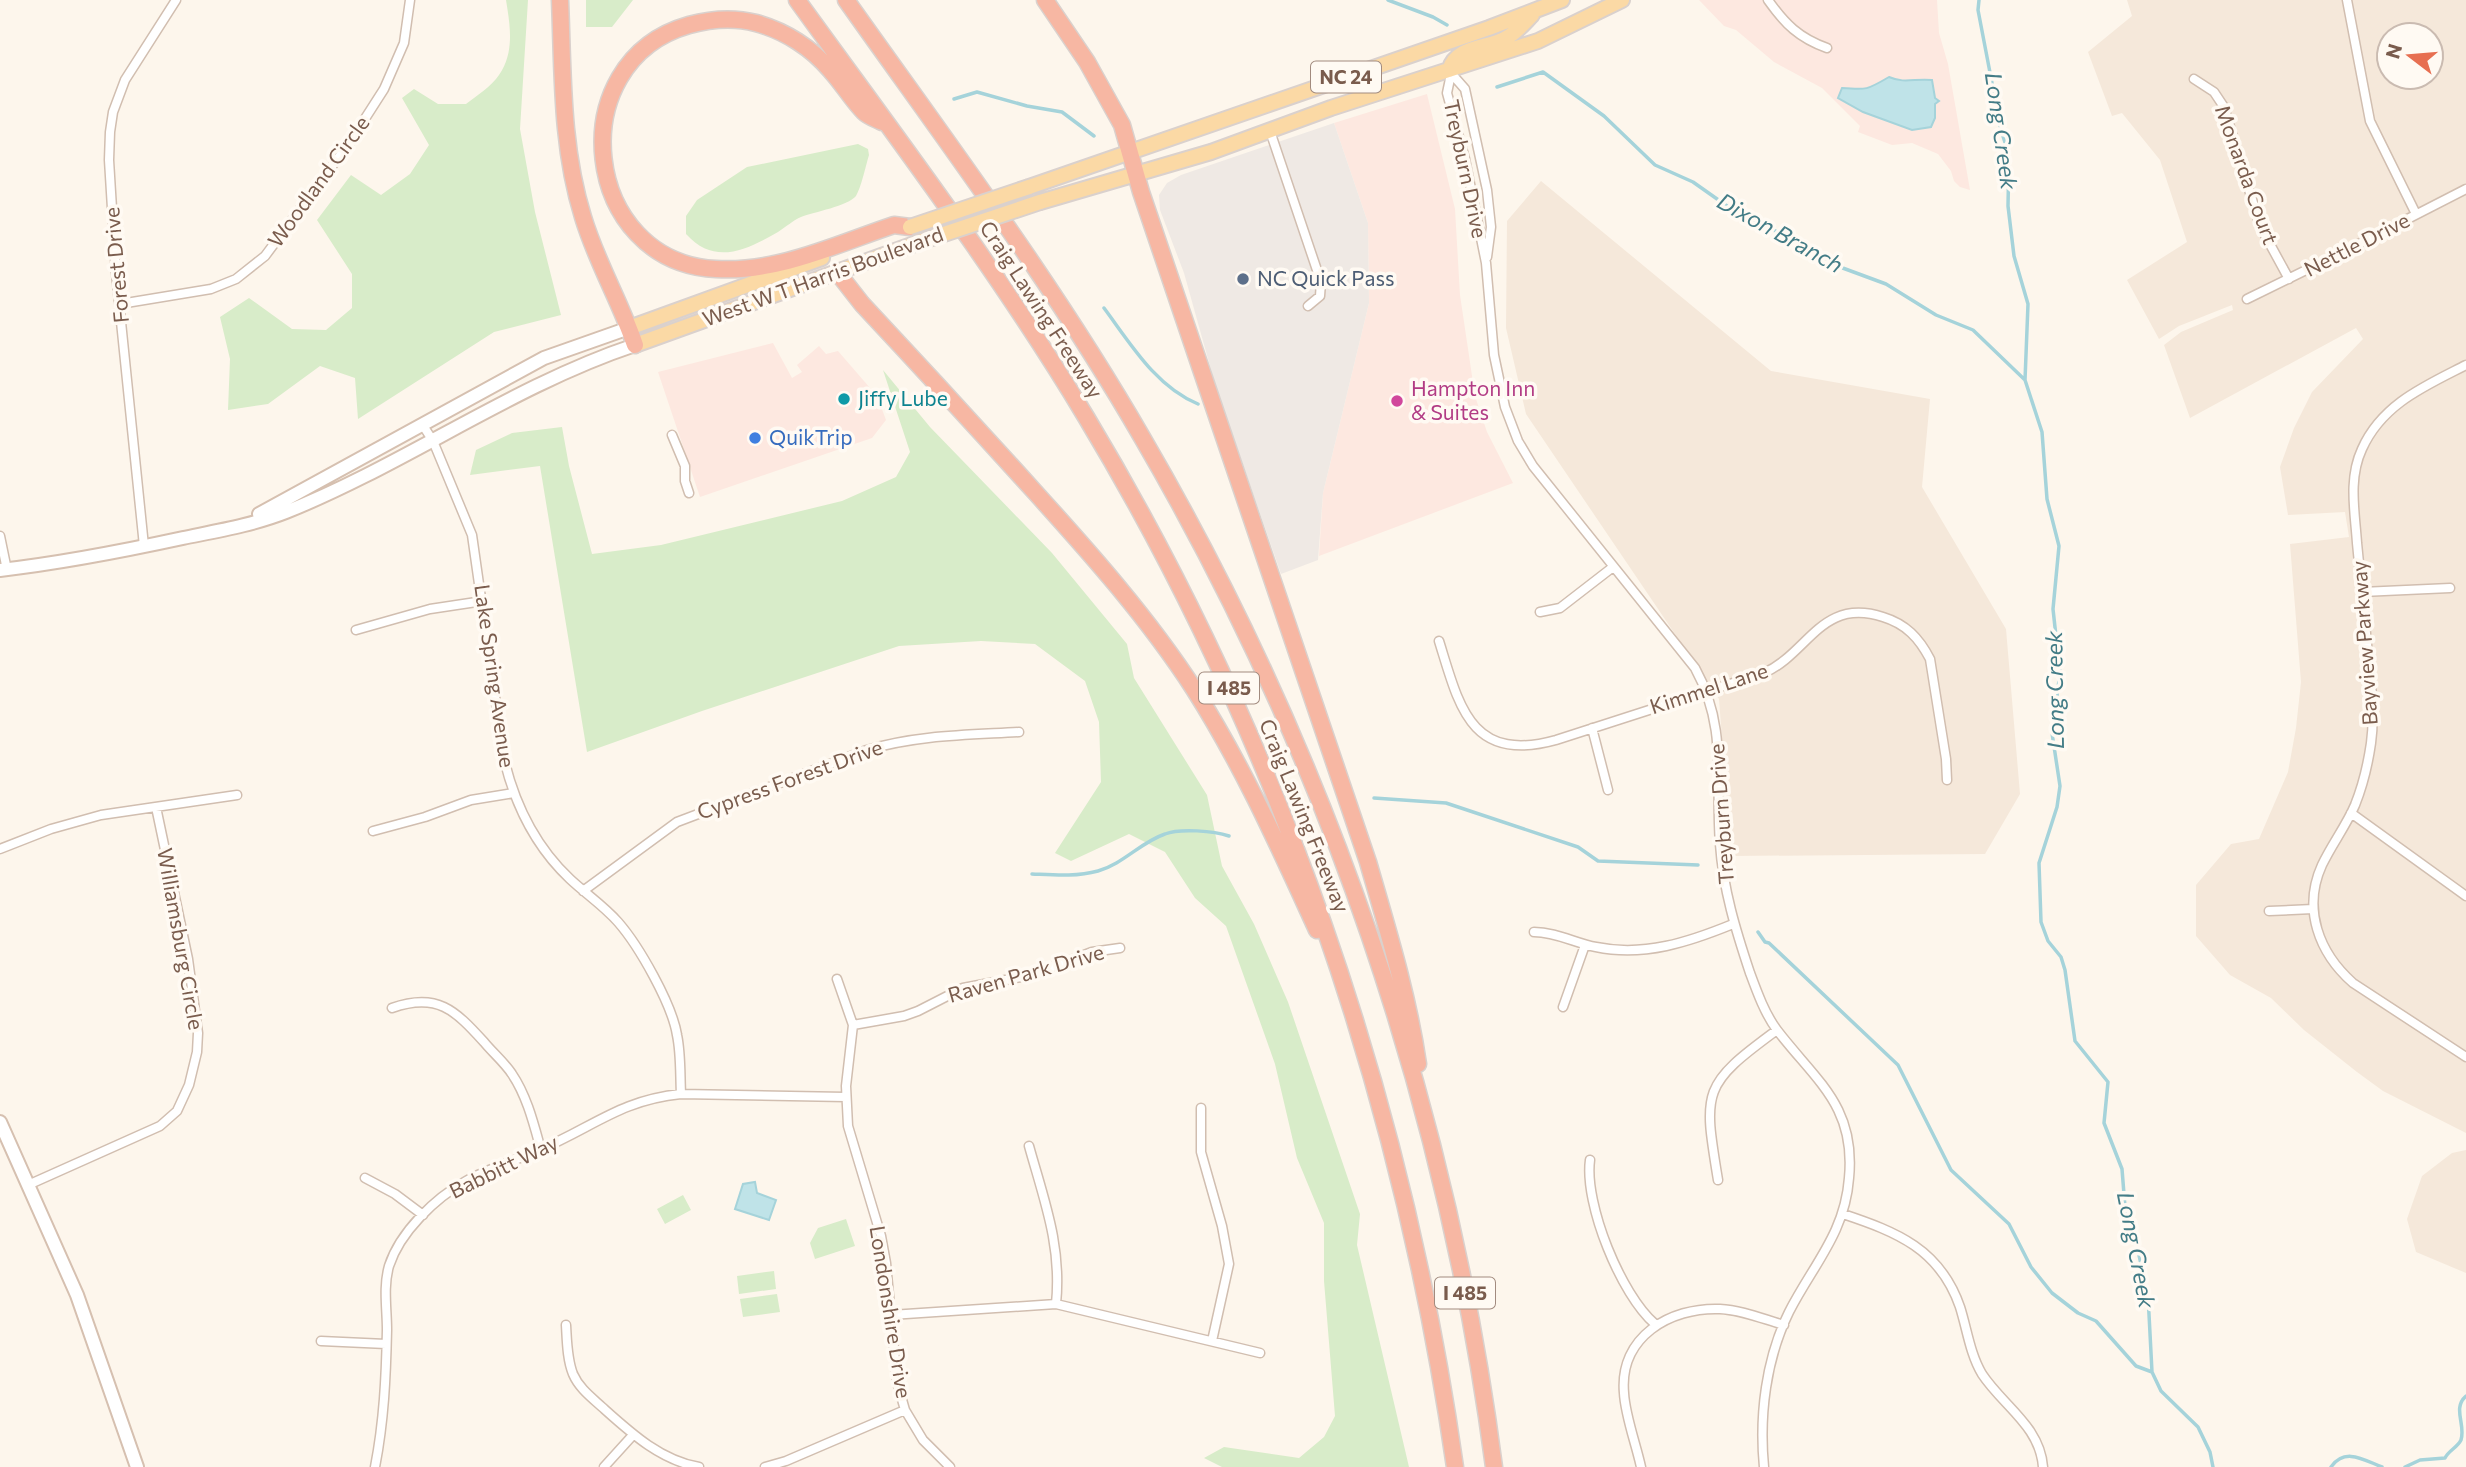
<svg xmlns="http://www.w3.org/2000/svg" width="2466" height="1467" font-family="Commissioner,sans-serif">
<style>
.residential{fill:#f5e8da;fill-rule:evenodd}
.commercial{fill:#fde8e0}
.industrial{fill:#efe9e4}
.green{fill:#d8ecc9}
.water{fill:#bfe3e8;stroke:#a5d3da;stroke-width:2}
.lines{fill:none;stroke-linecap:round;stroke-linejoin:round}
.stream{stroke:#a5d3da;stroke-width:3.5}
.street-casing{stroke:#d1beb0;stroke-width:11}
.secondary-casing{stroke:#d6c0b0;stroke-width:16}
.primary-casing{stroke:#dad1cd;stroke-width:18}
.highway-casing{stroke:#dad1cd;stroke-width:19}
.street{stroke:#fff;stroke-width:8}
.secondary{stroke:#fff;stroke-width:12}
.primary{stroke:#fbd9a5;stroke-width:14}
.highway{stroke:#f7b7a3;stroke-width:16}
.primary-bridge-casing{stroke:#dad1cd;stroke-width:18;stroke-linecap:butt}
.primary-bridge{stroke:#fbd9a5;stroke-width:14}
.service-dot{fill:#5c6f8a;stroke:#fffaf3;stroke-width:2.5}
.culture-dot{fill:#0f9aa8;stroke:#fffaf3;stroke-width:2.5}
.hotel-dot{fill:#d1479c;stroke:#fffaf3;stroke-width:2.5}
.shop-dot{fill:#3f7fe0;stroke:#fffaf3;stroke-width:2.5}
.labels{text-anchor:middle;stroke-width:7;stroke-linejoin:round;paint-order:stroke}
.shield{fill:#fffaf3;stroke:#a28b7f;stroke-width:2}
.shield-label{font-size:19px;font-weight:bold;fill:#7a5c4d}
.street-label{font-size:21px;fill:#7a5c4d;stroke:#fffaf3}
.service-label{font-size:21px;fill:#4e5e75;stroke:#fffaf3;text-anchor:start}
.hotel-label{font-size:21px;fill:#b23c85;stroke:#fffaf3;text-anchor:start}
.culture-label{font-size:21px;fill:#0d838f;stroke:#fffaf3;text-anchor:start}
.shop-label{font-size:21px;fill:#366cbe;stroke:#fffaf3;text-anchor:start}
.water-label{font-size:23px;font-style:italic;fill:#437c86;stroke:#fffaf3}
</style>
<rect width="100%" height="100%" fill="#fdf6ec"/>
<path class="residential" d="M2127,0H2466V1133L2383,1091L2357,1072L2304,1030L2271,998L2230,975L2196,936V885L2231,844L2259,839L2288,772L2296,728L2301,682L2290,544L2349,537L2345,512L2288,515L2280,467L2294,428L2312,392L2363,339L2356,328L2190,418L2164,345L2181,332L2233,310L2232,305L2179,326L2159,339L2127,280L2187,242L2160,160L2122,113L2112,116L2088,52L2132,16ZM2389,35H2431V77H2389Z
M1541,181L1771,371L1930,399L1922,487L2006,629L2020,794L1985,854L1731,856L1719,699L1526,414L1506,328L1507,221Z
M2466,1150V1273L2416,1252L2407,1219L2422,1176L2452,1153Z"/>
<path class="commercial" d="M1699,0H1937L1939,33L1948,64L1970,190L1960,187L1954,181L1951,171L1938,154L1912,143L1892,145L1858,132L1860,126L1822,88L1774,62L1736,30L1724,26Z
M1427,94L1455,209L1460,295L1475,396L1487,432L1513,483L1319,556L1323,493L1369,303L1368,223L1334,123Z
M773,343L792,378L802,372L797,365L819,346L826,354L838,351L877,396L886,420L872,438L700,497L658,372Z"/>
<path class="industrial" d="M1334,123L1368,223L1369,303L1323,493L1318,560L1281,574L1215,384L1184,273L1160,210L1159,195L1167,183L1181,175Z"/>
<path class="green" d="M506,0H528L520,129L535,212L561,315L494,332L358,419L355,378L320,366L268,404L228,410L230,359L220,317L249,298L292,329L326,330L352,308V274L317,220L351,175L381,195L410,174L429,145L402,98L414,89L438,104H466C476,96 492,86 499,75C515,52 510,25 506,0Z
M586,0H633L612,27H586Z
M858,144L868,149L869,155C866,165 861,188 856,196C848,206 814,212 801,217C792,221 786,227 778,232C746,250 715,266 686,234V216L697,200L747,167Z
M883,370L930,427L1052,553L1127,644L1134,678L1207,795L1222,866L1254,924L1288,1002L1360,1214L1357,1245L1409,1467H1222L1204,1458L1224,1447L1299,1458L1324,1437L1335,1416L1324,1281V1223L1297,1158L1275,1064L1226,926L1195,898L1165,852L1129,834L1071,861L1055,853L1101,782L1099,722L1085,681L1035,644L981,641L899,646L702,711L587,752L540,466L470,475L476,450L512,433L562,427L569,466L592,554L661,545L842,501L896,477L910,452Z
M683,1195L691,1210L665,1224L657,1209Z
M846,1219L855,1246L815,1259L810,1243L818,1228Z
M774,1271L776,1289L739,1294L737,1276Z
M777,1294L780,1312L743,1317L740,1299Z"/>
<path class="water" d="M1889,77C1905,84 1915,78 1932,80L1935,98L1939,101L1935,104V118L1931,127L1912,130L1863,112L1838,98L1842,88C1867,90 1867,90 1889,77Z
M755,1182L757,1193L776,1200L769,1220L735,1209L743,1184Z"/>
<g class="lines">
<path class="stream" d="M1388,0L1433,17L1447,25
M1979,0L1978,10L2001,130L2009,155L2008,206L2014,256L2028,304L2025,380L2042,432L2047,499L2059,546L2053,609L2060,673L2052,733L2060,786L2057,807L2039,863L2041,922L2048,941L2061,957L2065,970L2075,1041L2108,1082L2104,1123L2122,1169L2125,1207L2136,1242L2148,1295L2152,1372L2161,1391L2198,1427L2210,1452L2213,1467
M1497,87L1543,72L1604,116L1655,165L1693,182L1744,218L1795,239L1840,267L1886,284L1936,315L1973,330L2025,380
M954,99L977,92L1027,106L1062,112L1094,136
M1104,308C1130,343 1156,387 1198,404
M1374,798L1446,803L1578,847L1598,861L1698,865
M1032,874C1054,875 1076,877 1098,871C1123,864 1141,842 1165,834C1180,828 1214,831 1229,836
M1758,932L1765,942L1769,943L1898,1065L1951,1170L2009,1224L2031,1267L2052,1293L2078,1313L2096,1321L2136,1366L2152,1372
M2331,1467C2345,1447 2364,1460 2382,1467
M2405,1467L2420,1460L2445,1458C2449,1450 2457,1448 2461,1440C2466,1425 2452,1408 2466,1396"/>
<g class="street-casing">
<path id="street" d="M1768,0C1785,24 1799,38 1827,48
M2347,0L2370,121L2416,214
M1450,72L1465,89L1487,190L1491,227L1487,257
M1451,74L1447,93L1465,159L1486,263L1494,355L1505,407L1518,441L1533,466L1695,668C1728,728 1715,780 1720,844C1723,889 1736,931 1750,973C1757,992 1765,1014 1777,1030C1816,1081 1856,1106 1849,1178C1845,1233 1813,1265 1789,1312C1766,1359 1759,1415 1764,1467
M2194,79L2214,92L2224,107L2260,226L2289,279
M1270,131L1321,282L1320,296L1308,306
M2247,299L2349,249L2466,189
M120,304L211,289L236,279L265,256L350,142L384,89L404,43L410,0
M2466,365C2425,386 2382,404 2362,449C2348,479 2355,512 2357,543C2361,580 2364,617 2368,654C2371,683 2375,714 2371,743C2368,764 2363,785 2355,805C2346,826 2332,844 2322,865C2302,909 2319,953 2353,983L2466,1057
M422,424L433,441L472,535L504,759C515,805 536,847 570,879C586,894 604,906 618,922C639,946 672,1004 677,1035C681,1054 680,1074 681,1094
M672,435L685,466V481L689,493
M0,536L7,570
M144,546L116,273L109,160L110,132L113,112L125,80L176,0
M2362,592L2450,588
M1540,612L1560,608L1613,567
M356,630L430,609L483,601
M1439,641C1459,705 1470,764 1556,740L1764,673C1809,653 1821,597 1883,617C1906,624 1919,638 1930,659L1946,759L1947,780
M1592,728L1608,790
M2351,813L2466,896
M373,831L425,817L471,800L514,793
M0,849L51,829L101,815L237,795
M583,891L677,822L867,750C917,735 968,735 1019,732
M2269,911L2313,909
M1534,932C1556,932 1575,943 1596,947C1644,957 1689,942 1733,924
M837,979L853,1025L846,1086L848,1126L881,1236L886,1263L897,1382L905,1410L923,1440L950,1467
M1563,1007L1585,945
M392,1008C437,992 455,1010 484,1042C493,1053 505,1063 512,1074C527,1096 534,1125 541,1150
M853,1025L904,1016L918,1011L963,988L1032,975L1092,952L1120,948
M1201,1108V1152L1222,1226L1229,1264L1212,1341
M1029,1146C1044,1200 1062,1246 1056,1304
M1590,1160C1584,1204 1621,1295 1655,1324
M365,1178L395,1194L423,1215
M1718,1180C1703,1090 1702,1085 1777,1030
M28,1185L160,1126L177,1111L189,1085L197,1052L198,1033L188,959L156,807
M1843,1214C1897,1232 1940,1249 1960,1307C1967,1329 1970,1354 1982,1374C2003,1406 2040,1426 2043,1467
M891,1315L1056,1304L1260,1353
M566,1325C567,1341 567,1359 573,1374C579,1388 591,1397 602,1407C631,1433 660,1460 699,1467
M321,1341L386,1344
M375,1467C384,1421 386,1377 387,1330C387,1309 383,1287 389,1266C400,1232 435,1198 466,1181C489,1168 515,1161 539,1150C592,1128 620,1100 681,1094L846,1097
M604,1467L633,1435
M765,1467L786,1461L905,1410
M1641,1467C1636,1444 1625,1415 1624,1393C1619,1337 1670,1307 1720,1309C1742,1310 1763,1319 1784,1325"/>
</g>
<g class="secondary-casing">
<path id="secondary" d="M259,514L544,358L629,328
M0,570C61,563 123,551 183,538C217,531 253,525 286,512C406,464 512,386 635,345
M0,1122L77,1295L137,1467"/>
</g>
<g class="primary-casing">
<path id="primary" d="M1449,70C1457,45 1487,49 1506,38C1516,33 1524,23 1532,15
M1029,187L1489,28L1562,0
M1040,202L1211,152L1331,108L1538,41L1622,0
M629,328L822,258
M635,345L920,242"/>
</g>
<g class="highway-casing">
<path id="highway" d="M560,0C563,73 561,147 583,217C596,261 620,301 635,345
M797,0C896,137 999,272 1086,417C1279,738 1402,1096 1455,1467
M846,0C948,144 1055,286 1143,439C1326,753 1447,1106 1494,1467
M1045,0L1087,62L1122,125L1141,192L1368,862C1387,928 1408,995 1418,1064
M882,122C877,119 869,117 864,112C852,100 843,84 831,71C812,48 785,31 756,23C733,17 711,19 689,25C559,62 582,263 716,269C777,273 837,244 894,225L910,227
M837,272L862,304C920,366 977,428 1034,491C1091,554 1148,618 1194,689C1243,766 1279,847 1317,930"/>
</g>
<use href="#street" class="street"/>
<use href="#secondary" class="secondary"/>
<use href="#primary" class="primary"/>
<use href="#highway" class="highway"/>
<g class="primary-bridge-casing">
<path id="primary-bridge" d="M910,227L1029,187
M920,242L1040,202"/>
</g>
<use href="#primary-bridge" class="primary-bridge"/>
</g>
<circle class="service-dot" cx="1243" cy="279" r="7"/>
<circle class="culture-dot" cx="844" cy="399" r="7"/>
<circle class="hotel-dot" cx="1397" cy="401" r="7"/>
<circle class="shop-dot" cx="755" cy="438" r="7"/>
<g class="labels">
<g class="shield">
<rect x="1311" y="61.5" width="70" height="31" rx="5"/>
<rect x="1199" y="672.5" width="60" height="31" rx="5"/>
<rect x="1435" y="1277.5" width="60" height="31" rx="5"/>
</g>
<g class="shield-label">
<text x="1346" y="84">NC 24</text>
<text x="1229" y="695">I 485</text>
<text x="1465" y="1300">I 485</text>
</g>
<g class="street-label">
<text transform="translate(1465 169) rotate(78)" y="7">Treyburn Drive</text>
<text transform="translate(2246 175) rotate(70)" y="7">Monarda Court</text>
<text transform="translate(319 182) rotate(-54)" y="7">Woodland Circle</text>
<text transform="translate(2357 245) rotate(-27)" y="7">Nettle Drive</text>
<text transform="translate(117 265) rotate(-95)" y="7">Forest Drive</text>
<text transform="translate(823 277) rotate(-20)" y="7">West W T Harris Boulevard</text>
<text transform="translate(1041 310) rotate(57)" y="7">Craig Lawing Freeway</text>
<text transform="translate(2365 643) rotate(-94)" y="7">Bayview Parkway</text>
<text transform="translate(494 676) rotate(82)" y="7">Lake Spring Avenue</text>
<text transform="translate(1709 689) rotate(-18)" y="7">Kimmel Lane</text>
<text transform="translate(790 780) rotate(-20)" y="7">Cypress Forest Drive</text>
<text transform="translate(1722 814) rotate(-94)" y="7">Treyburn Drive</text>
<text transform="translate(1304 816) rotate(68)" y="7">Craig Lawing Freeway</text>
<text transform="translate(180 939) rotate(80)" y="7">Williamsburg Circle</text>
<text transform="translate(1026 974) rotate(-16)" y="7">Raven Park Drive</text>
<text transform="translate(504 1167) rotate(-26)" y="7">Babbitt Way</text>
<text transform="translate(890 1312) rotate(81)" y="7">Londonshire Drive</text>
</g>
<g class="service-label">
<text x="1257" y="286">NC Quick Pass</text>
</g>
<g class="hotel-label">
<text x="1411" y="396">Hampton Inn<tspan x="1411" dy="24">&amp; Suites</tspan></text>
</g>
<g class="culture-label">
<text x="858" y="406">Jiffy Lube</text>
</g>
<g class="shop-label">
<text x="769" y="445">QuikTrip</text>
</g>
<g class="water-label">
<text transform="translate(2001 131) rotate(82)" y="8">Long Creek</text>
<text transform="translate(1780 233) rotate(29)" y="8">Dixon Branch</text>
<text transform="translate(2055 690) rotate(-91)" y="8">Long Creek</text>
<text transform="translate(2136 1250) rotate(79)" y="8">Long Creek</text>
</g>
</g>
<g transform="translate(2410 56) rotate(286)"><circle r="33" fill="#fffaf3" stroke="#cabbb1" stroke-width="2"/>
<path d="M0-5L12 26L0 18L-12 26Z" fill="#e76f51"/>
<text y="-10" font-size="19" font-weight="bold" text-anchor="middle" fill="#7a5c4d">N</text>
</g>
</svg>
